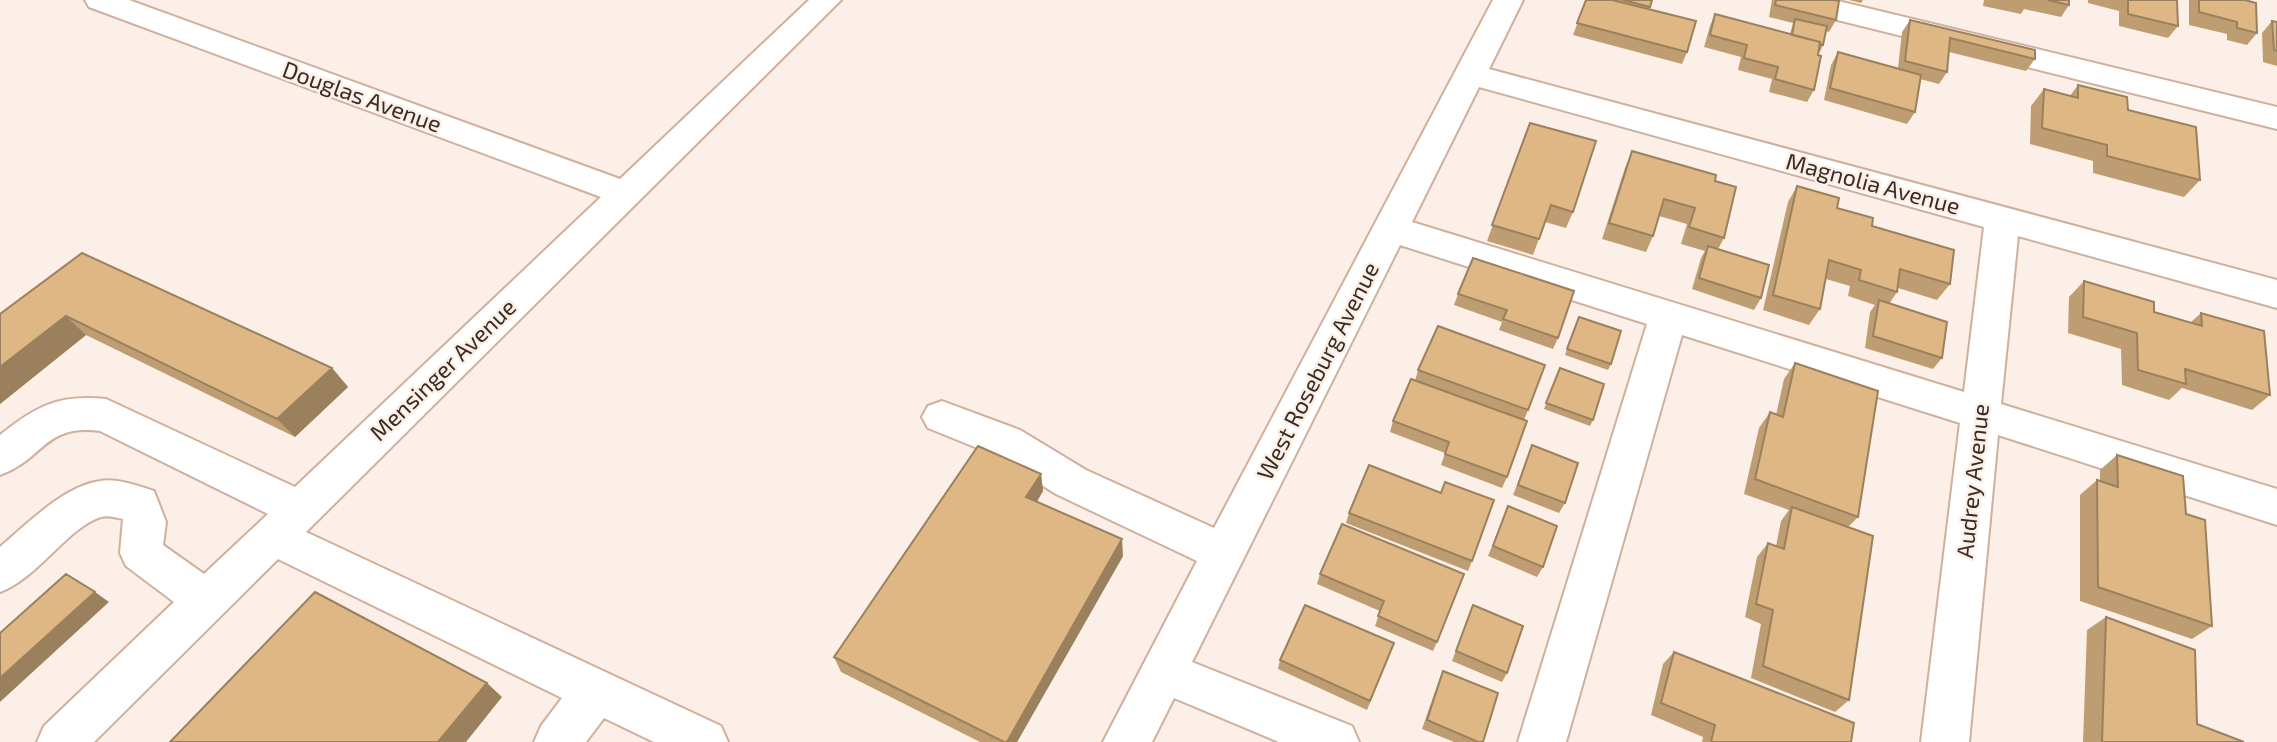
<svg xmlns="http://www.w3.org/2000/svg" width="2277" height="742" font-family="'Exo 2',sans-serif">
<style>
.lines{fill:none;stroke-linecap:round;stroke-linejoin:round}
.minor-casing{stroke:#cfb09d;stroke-width:4}
.minor{fill:#fff;fill-rule:evenodd}
.wall{fill:#bf9d72}
.shaded-wall{fill:#9b805d}
.building{fill:#deb785;stroke:#9b805d;stroke-width:2}
.labels{text-anchor:middle;stroke-width:5;stroke-linejoin:round;paint-order:stroke}
.street-label{font-size:23px;fill:#382c25;stroke:#fcefe7}
</style>
<rect width="100%" height="100%" fill="#fcefe7"/>
<g class="lines">
<g class="minor-casing">
<path id="minor" d="M85,0H129L620,179L809,0H841L306,532L721,726L728,742H654L604,718L586,742H534L541,726L562,698L278,559L94,742H37L44,726L174,602L126,566L120,553L123,519C116,518 108,515 101,517C68,527 38,578 0,592V547C27,524 64,486 100,481C116,478 139,486 154,491L166,522L163,545L204,574L268,514L100,431C43,424 45,459 0,475V435C36,406 59,394 106,399L295,487L601,197L89,7Z
M1493,0H1523L1489,69L2277,280V308L2018,236L2001,404L2277,489V525L1998,435L1969,742H1921L1960,423L1682,335L1566,742H1518L1647,324L1400,245L1192,662L1352,726L1359,742H1279L1174,698L1152,742H1103L1197,561L1056,494L992,454L928,428L922,417L928,406L942,401L1020,430L1086,470L1214,528ZM1479,87L1984,227L1964,392L1412,222Z
M1781,0H1834L2277,107V129L1785,7Z"/>
</g>
<use href="#minor" class="minor"/>
</g>
<path class="wall" d="M1586,0H1652L1649,10L1687,52L1682,64L1573,35Z
M1772,0H1834L1836,20L1829,32L1826,31L1823,45L1820,52L1819,51L1814,90L1807,102L1769,92L1772,79L1738,70L1741,57L1704,47L1710,26L1715,14L1790,34L1793,23L1769,17Z
M1849,0H1863L1861,3Z
M1984,0H2069V5L2061,17L2024,9L2021,14L1983,6Z
M2088,0H2177L2178,26L2168,38L2119,26V11L2088,3Z
M2189,0H2245L2257,33L2247,45L2227,40V34L2189,25Z
M1910,20L2035,59L2026,71L1949,52L1947,72L1939,84L1920,79L1915,112L1907,124L1824,100L1831,65L1838,52L1898,68L1902,32Z
M2272,21L2277,22V66L2263,62L2262,33Z
M2078,85L2128,110L2200,180L2184,197L2093,173V161L2030,144L2031,106L2044,89L2070,96Z
M1530,123L1573,212L1566,228L1545,222L1533,255L1487,241Z
M1632,151L1715,181L1724,238L1718,249L1761,298L1754,310L1692,289L1701,258L1705,251L1681,244L1687,224L1659,216L1653,236L1646,252L1602,239L1625,168Z
M1797,186L1872,226L1950,284L1937,300L1898,288L1897,292L1889,304L1942,358L1933,369L1865,348L1870,312L1875,305L1848,296L1850,286L1826,279L1820,309L1809,325L1763,310L1788,202Z
M82,253L332,368L348,387L295,437L86,335L0,404V314Z
M1473,258L1558,338L1553,349L1499,330L1502,322L1454,305L1458,294Z
M2084,281L2154,312L2190,323L2201,313L2270,395L2252,410L2182,388L2169,400L2122,385L2121,349L2068,333L2069,297Z
M1576,323L1611,364L1608,370L1565,355Z
M1795,363L1858,517L1848,527L1849,700L1835,712L1751,678L1761,624L1745,617L1757,557L1768,543L1776,546L1781,521L1789,510L1744,494L1759,428L1770,412L1776,415L1784,379Z
M1560,368L1593,420L1590,426L1544,409Z
M1418,370L1528,410L1524,420L1507,477L1502,488L1441,465L1445,453L1390,432L1393,421L1415,381Z
M1532,446L1565,503L1559,513L1513,495Z
M2117,455L2186,514L2212,626L2192,639L2080,601V495L2097,480L2100,481V470Z
M1041,474L1043,491L1037,502L1123,556L1017,742H980L841,672L834,657Z
M1508,506L1543,567L1537,577L1488,556Z
M1349,513L1472,561L1468,571L1346,523Z
M1342,524L1437,642L1433,651L1375,626L1380,611L1317,584L1320,574Z
M1473,605L1507,673L1502,682L1452,661Z
M2106,617L2197,724L2244,742H2083L2087,630Z
M1394,643L1367,710L1278,669L1280,660Z
M1674,652L1851,742H1702L1703,737L1651,715L1663,664Z
M1443,671L1483,742H1454L1422,729L1439,680Z"/>
<path class="shaded-wall" d="M66,316L86,335L0,404V367Z
M332,368L348,387L295,437L277,419Z
M1041,474L1043,491L1029,514L1026,497Z
M1122,539L1123,556L1017,742H1007Z
M95,592L109,602L0,702V678Z
M487,683L502,697L466,742H438Z"/>
<path class="building" d="M1586,0H1612L1696,21L1687,52L1577,23Z
M1623,0H1652L1650,7Z
M1776,0H1834L1839,1L1836,20L1775,5Z
M2048,0H2069V5Z
M2128,0H2177L2178,26L2128,14Z
M2199,0H2245L2256,3L2257,33L2237,28V22L2199,12Z
M1715,14L1820,42L1818,55L1821,56L1814,90L1775,79L1778,67L1744,58L1747,45L1710,35Z
M1795,19L1827,26L1823,45L1820,44V42L1792,35Z
M1910,20L2035,50V59L1950,38L1947,72L1905,61Z
M2272,21L2277,22V51L2274,50Z
M1838,52L1921,75L1915,112L1830,88Z
M2078,85L2127,97L2128,110L2196,127L2200,180L2107,156V145L2042,128L2044,89L2078,98Z
M1530,123L1596,141L1573,212L1551,205L1539,239L1492,225Z
M1632,151L1716,175L1715,181L1736,187L1724,238L1689,227L1695,208L1664,199L1653,236L1609,223Z
M1797,186L1839,198L1837,208L1873,218L1872,226L1954,250L1950,284L1900,269L1897,292L1859,280L1861,270L1829,260L1820,309L1773,295Z
M1708,246L1769,265L1761,298L1699,278Z
M82,253L332,368L277,419L66,316L0,367V314Z
M1473,258L1574,291L1558,338L1503,319L1507,310L1458,294Z
M2084,281L2154,302V312L2202,326L2201,313L2264,331L2270,395L2185,369L2186,384L2138,370L2137,333L2083,317Z
M1879,300L1947,322L1942,358L1873,336Z
M1579,317L1621,331L1611,364L1567,349Z
M1438,326L1545,365L1528,410L1418,370Z
M1795,363L1878,391L1858,517L1755,479L1770,412L1783,417Z
M1560,368L1604,384L1593,420L1546,403Z
M1411,379L1527,421L1507,477L1445,454L1449,442L1393,421Z
M1532,445L1578,463L1565,503L1518,485Z
M978,446L1041,474L1026,497L1122,539L1007,742H1004L834,657Z
M2117,455L2183,476L2186,514L2205,520L2212,626L2098,587L2097,480L2118,487Z
M1369,465L1441,493L1445,482L1494,500L1472,561L1349,513Z
M1508,506L1557,526L1543,567L1493,546Z
M1792,507L1873,536L1849,700L1763,666L1773,610L1756,604L1768,543L1784,549Z
M1342,524L1464,574L1437,642L1378,616L1384,601L1320,574Z
M66,574L95,592L0,678V633Z
M315,592L487,683L438,742H170Z
M1305,605L1394,643L1370,701L1280,660Z
M1473,605L1523,626L1507,673L1456,651Z
M2106,617L2195,650L2197,724L2244,742H2102Z
M1674,652L1854,723L1851,742H1711L1715,725L1661,703Z
M1443,671L1498,693L1483,742H1478L1427,720Z"/>
<g class="labels">
<g class="street-label">
<text transform="translate(362 97) rotate(20)" y="8">Douglas Avenue</text>
<text transform="translate(1873 184) rotate(15)" y="8">Magnolia Avenue</text>
<text transform="translate(443 370) rotate(-44)" y="8">Mensinger Avenue</text>
<text transform="translate(1318 371) rotate(-63)" y="8">West Roseburg Avenue</text>
<text transform="translate(1973 481) rotate(-84)" y="8">Audrey Avenue</text>
</g>
</g>
</svg>
